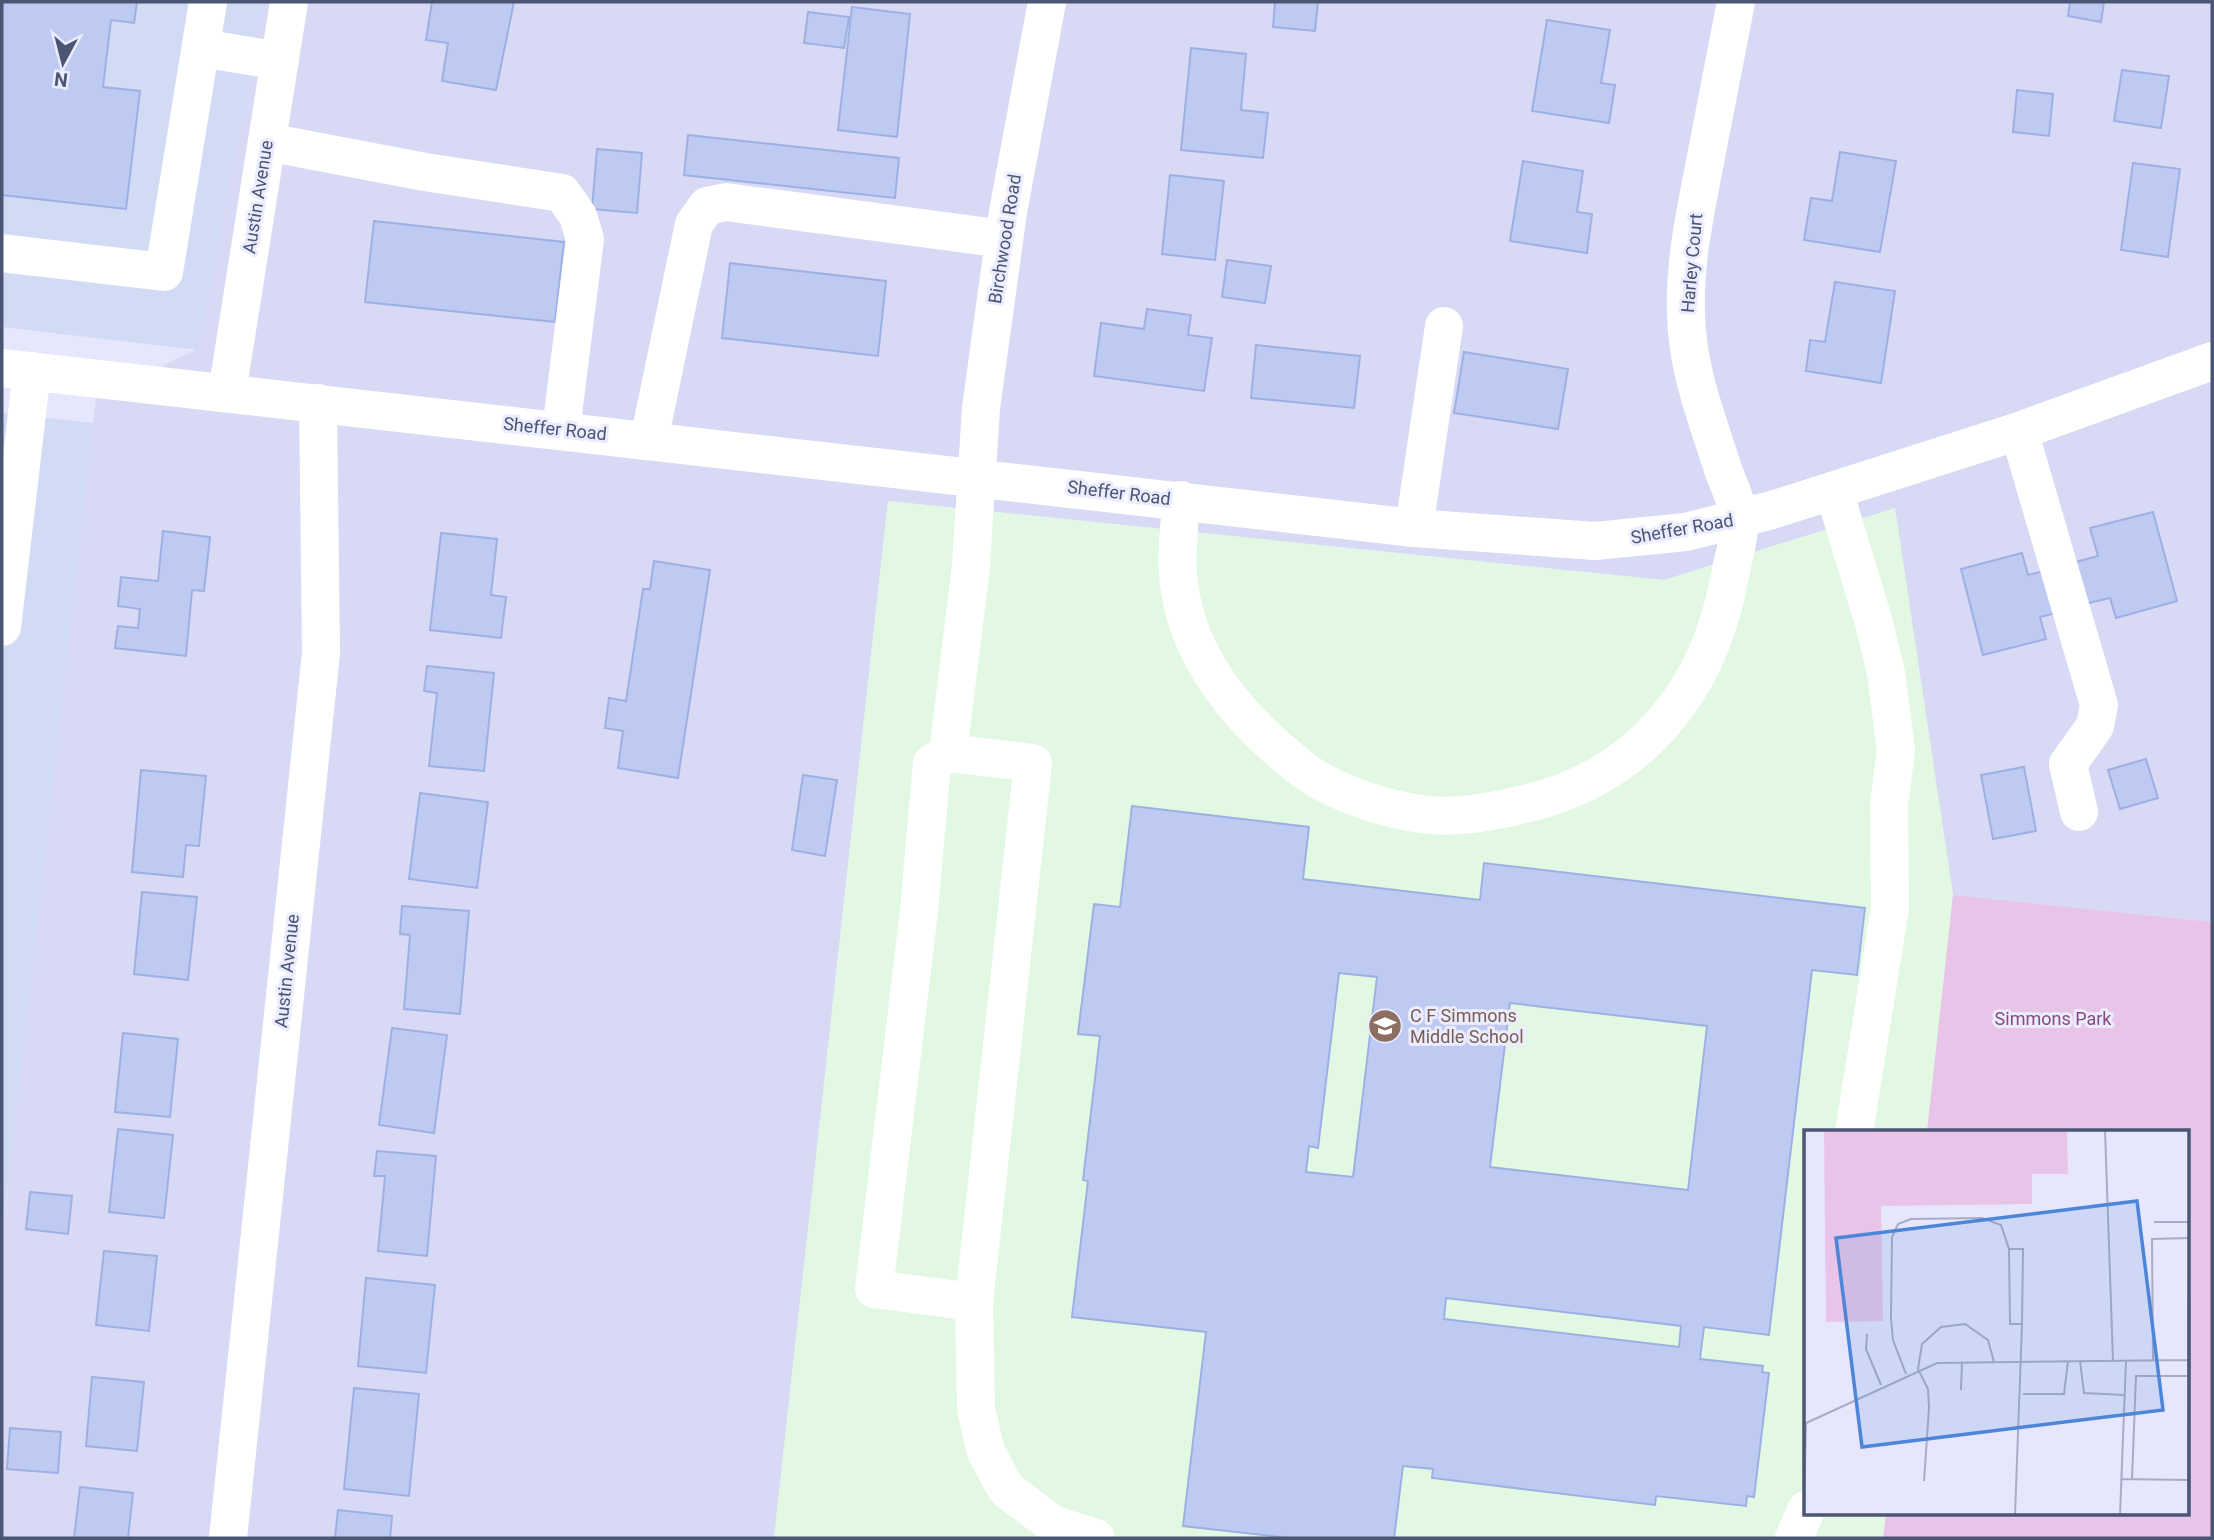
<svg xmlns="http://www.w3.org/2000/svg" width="2214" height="1540" font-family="Roboto,sans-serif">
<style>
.residential{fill:#d7d9f5}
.commercial{fill:#d1dcf4}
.education{fill:#e2f8e2}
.park{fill:#e8c4e9}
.building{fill:#becaf1;stroke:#9eb0e3;stroke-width:2;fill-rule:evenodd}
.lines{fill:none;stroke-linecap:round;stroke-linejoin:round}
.minor{stroke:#fff;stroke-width:38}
.labels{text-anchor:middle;stroke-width:6;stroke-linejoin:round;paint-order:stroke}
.street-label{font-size:18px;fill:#4b5675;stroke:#ececff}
.education-label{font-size:18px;fill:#785e54;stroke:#ececff;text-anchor:start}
.park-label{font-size:18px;fill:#864981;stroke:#ececff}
.inset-road{fill:none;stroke:#a8acc6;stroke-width:2}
.view{fill:#4d85d8;fill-opacity:0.15;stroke:#4d85d8;stroke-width:3.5}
.inset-edge{fill:none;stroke:#4b5675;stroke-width:3.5}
</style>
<rect width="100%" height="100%" fill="#e6e6fc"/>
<path class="residential" d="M257,2H2212V922L1953,895L1895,508L1664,580L888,501L774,1538H2V1236L96,397L198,349Z"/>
<path class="commercial" d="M2,2H263L198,350L2,327Z
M2,413L93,423L2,1236Z"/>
<path class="education" d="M888,501L1664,580L1895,508L1953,895L1927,1132H1806V1514H1886L1883,1538H774Z"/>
<path class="park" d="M1953,895L2212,922V1538H1883L1886,1514H2188V1132H1927Z"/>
<path class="building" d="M2,2H137L134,23L111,20L103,87L140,91L126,209L2,195Z
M432,2H514L496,90L442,81L448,43L426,40Z
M1275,2H1318L1315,31L1273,27Z
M2070,2H2104L2101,22L2068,16Z
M852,7L910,14L897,137L838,130Z
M808,12L849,17L844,48L804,43Z
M1547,20L1610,30L1601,83L1615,85L1609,123L1532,111Z
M1191,48L1246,54L1241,110L1268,113L1263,158L1181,150Z
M2122,70L2169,76L2161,128L2114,121Z
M2017,90L2053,94L2049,136L2013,132Z
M688,135L899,158L895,198L684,175Z
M597,149L642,153L637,213L592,209Z
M1840,152L1896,161L1880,252L1804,240L1811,198L1832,201Z
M1523,161L1583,171L1577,212L1592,214L1587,253L1510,241Z
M2133,163L2180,169L2168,257L2121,250Z
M1170,175L1224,181L1215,260L1162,254Z
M374,221L564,242L555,322L365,302Z
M1227,260L1271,266L1265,303L1222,297Z
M730,263L886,281L878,356L722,338Z
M1835,282L1895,291L1881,383L1806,371L1810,340L1825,342Z
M1147,309L1191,315L1188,335L1212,338L1204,391L1094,376L1101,323L1144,329Z
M1256,345L1360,356L1354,408L1251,398Z
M1464,352L1568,369L1558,429L1454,413Z
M2153,512L2177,601L2116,618L2110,598L2084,604L2072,563L2098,556L2090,528Z
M163,531L210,537L204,591L192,590L186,656L115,648L118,626L138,628L140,609L118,606L121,577L158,581Z
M441,533L497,539L491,595L506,597L501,638L430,630Z
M2022,553L2028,575L2053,569L2064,611L2040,617L2046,639L1983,655L1961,569Z
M654,561L710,570L678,778L618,768L623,731L605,728L609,698L626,701L643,589H650Z
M427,666L494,673L484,771L429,766L437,693L424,691Z
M2146,759L2158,798L2120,809L2108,770Z
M2024,767L2036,831L1993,839L1981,775Z
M141,770L206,776L199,846L186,845L183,877L132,872Z
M803,775L837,780L825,856L792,850Z
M420,793L488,802L477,888L409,879Z
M1132,806L1309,827L1303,879L1480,900L1484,863L1865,908L1857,975L1812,970L1769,1335L1704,1327L1700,1359L1763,1366L1762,1372L1769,1373L1754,1497L1747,1496L1746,1506L1656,1496L1655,1505L1432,1478L1433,1469L1403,1466L1394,1538H1289L1183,1526L1206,1332L1072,1317L1088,1181L1083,1180L1100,1036L1078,1034L1094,904L1120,907ZM1339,973L1377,977L1353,1177L1306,1172L1309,1146L1318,1148ZM1510,1003L1707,1026L1688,1190L1490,1167ZM1446,1298L1681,1326L1679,1347L1444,1319Z
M142,892L197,897L188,980L134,974Z
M402,906L469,911L460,1014L404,1009L410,935L400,934Z
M392,1028L447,1035L434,1133L379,1125Z
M123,1033L178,1039L170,1117L115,1112Z
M118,1129L173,1135L164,1218L109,1212Z
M377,1151L436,1156L427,1256L378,1251L385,1176H374Z
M30,1192L72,1196L68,1234L26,1229Z
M104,1251L157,1256L149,1331L96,1325Z
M366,1278L435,1285L426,1373L358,1366Z
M92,1377L144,1382L137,1451L86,1446Z
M354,1388L419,1394L409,1496L344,1489Z
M10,1428L61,1432L58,1473L7,1469Z
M80,1487L133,1493L128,1538H74Z
M338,1510L392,1516L390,1538H335Z"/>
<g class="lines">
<path class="minor" d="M201,48L280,61
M267,142L425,172L562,193L578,216L585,239L561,430
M2,253L164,272L208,2
M2,368L1414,528L1595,541L1686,532L1772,510L2019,431L2212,361
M227,393L289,2
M2019,431L2099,705L2095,726L2068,764L2079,812
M649,440L694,224L707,206L726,202L1004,239
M1834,491L1874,623L1886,673L1896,750L1889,804L1890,908L1854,1132
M1181,500C1180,524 1176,550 1178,574C1184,657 1242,723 1305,771C1335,793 1384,809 1421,814C1452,819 1486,813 1516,806C1637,781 1709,694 1730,575C1733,558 1741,535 1739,517C1737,501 1728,484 1723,469C1706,416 1687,369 1686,313C1684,265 1695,214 1704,167C1715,112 1725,57 1736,2
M1414,528L1444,326
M2,627L32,371
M948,753L971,566L981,408L1008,212L1047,2
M974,1302L874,1289L919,911L932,763L948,753L1033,763L974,1302L976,1409L986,1452L1006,1489L1054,1525L1096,1538
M228,1538L321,653L318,403
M1794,1538L1806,1510"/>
</g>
<defs>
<g id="school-disc" transform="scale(1.75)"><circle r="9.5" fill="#8d6e63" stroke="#ececff"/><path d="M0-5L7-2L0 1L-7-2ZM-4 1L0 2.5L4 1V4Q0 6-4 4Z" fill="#fff"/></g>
</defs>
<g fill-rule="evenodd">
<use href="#school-disc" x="1385" y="1026"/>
</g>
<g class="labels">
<g class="street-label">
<text transform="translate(258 197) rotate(-81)" y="6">Austin Avenue</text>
<text transform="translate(1005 239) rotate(-81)" y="6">Birchwood Road</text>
<text transform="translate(1692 263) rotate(-85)" y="6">Harley Court</text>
<text transform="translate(555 429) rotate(6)" y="6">Sheffer Road</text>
<text transform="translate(1119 493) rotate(7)" y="6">Sheffer Road</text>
<text transform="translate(1682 529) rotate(-10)" y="6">Sheffer Road</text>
<text transform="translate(287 971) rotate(-84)" y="6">Austin Avenue</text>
</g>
<g class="education-label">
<text x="1410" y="1022">C F Simmons<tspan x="1410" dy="21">Middle School</tspan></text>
</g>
<g class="park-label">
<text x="2053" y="1025">Simmons Park</text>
</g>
</g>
<g transform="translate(1804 1130)">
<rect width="385" height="385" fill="#e6e6fc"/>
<path d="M20,0H263L264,44H228V74L77,76L79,191L22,192Z" fill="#e8c4e9"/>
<path class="inset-road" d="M301,0L309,231M350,92H385M63,204L62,219L77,255M349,230L348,109L385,108M276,231L280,263L321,265M102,244L89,210L87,188L88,107L94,94L107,89L178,88L197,95L205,119L206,194H218L219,119H205M157,260L158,232M219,264H260L264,231M0,294L133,233L385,230M317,349L384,350M328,349L332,246H385M120,351L125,278L124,259L114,239L118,214L137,197L161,194L184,210L190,232M0,371L2,294M211,385L218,194M316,385L322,231M384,385L385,140"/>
<path class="view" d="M333,71L359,280L58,317L32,108Z"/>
<rect width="385" height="385" class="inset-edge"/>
</g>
<rect width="2214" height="1540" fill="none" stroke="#4b5675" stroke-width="7"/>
<g transform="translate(63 63) rotate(187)" stroke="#ececff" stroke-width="5" paint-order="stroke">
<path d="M0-5L12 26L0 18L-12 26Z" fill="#4b5675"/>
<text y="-10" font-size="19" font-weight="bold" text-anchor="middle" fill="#4b5675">N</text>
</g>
</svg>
